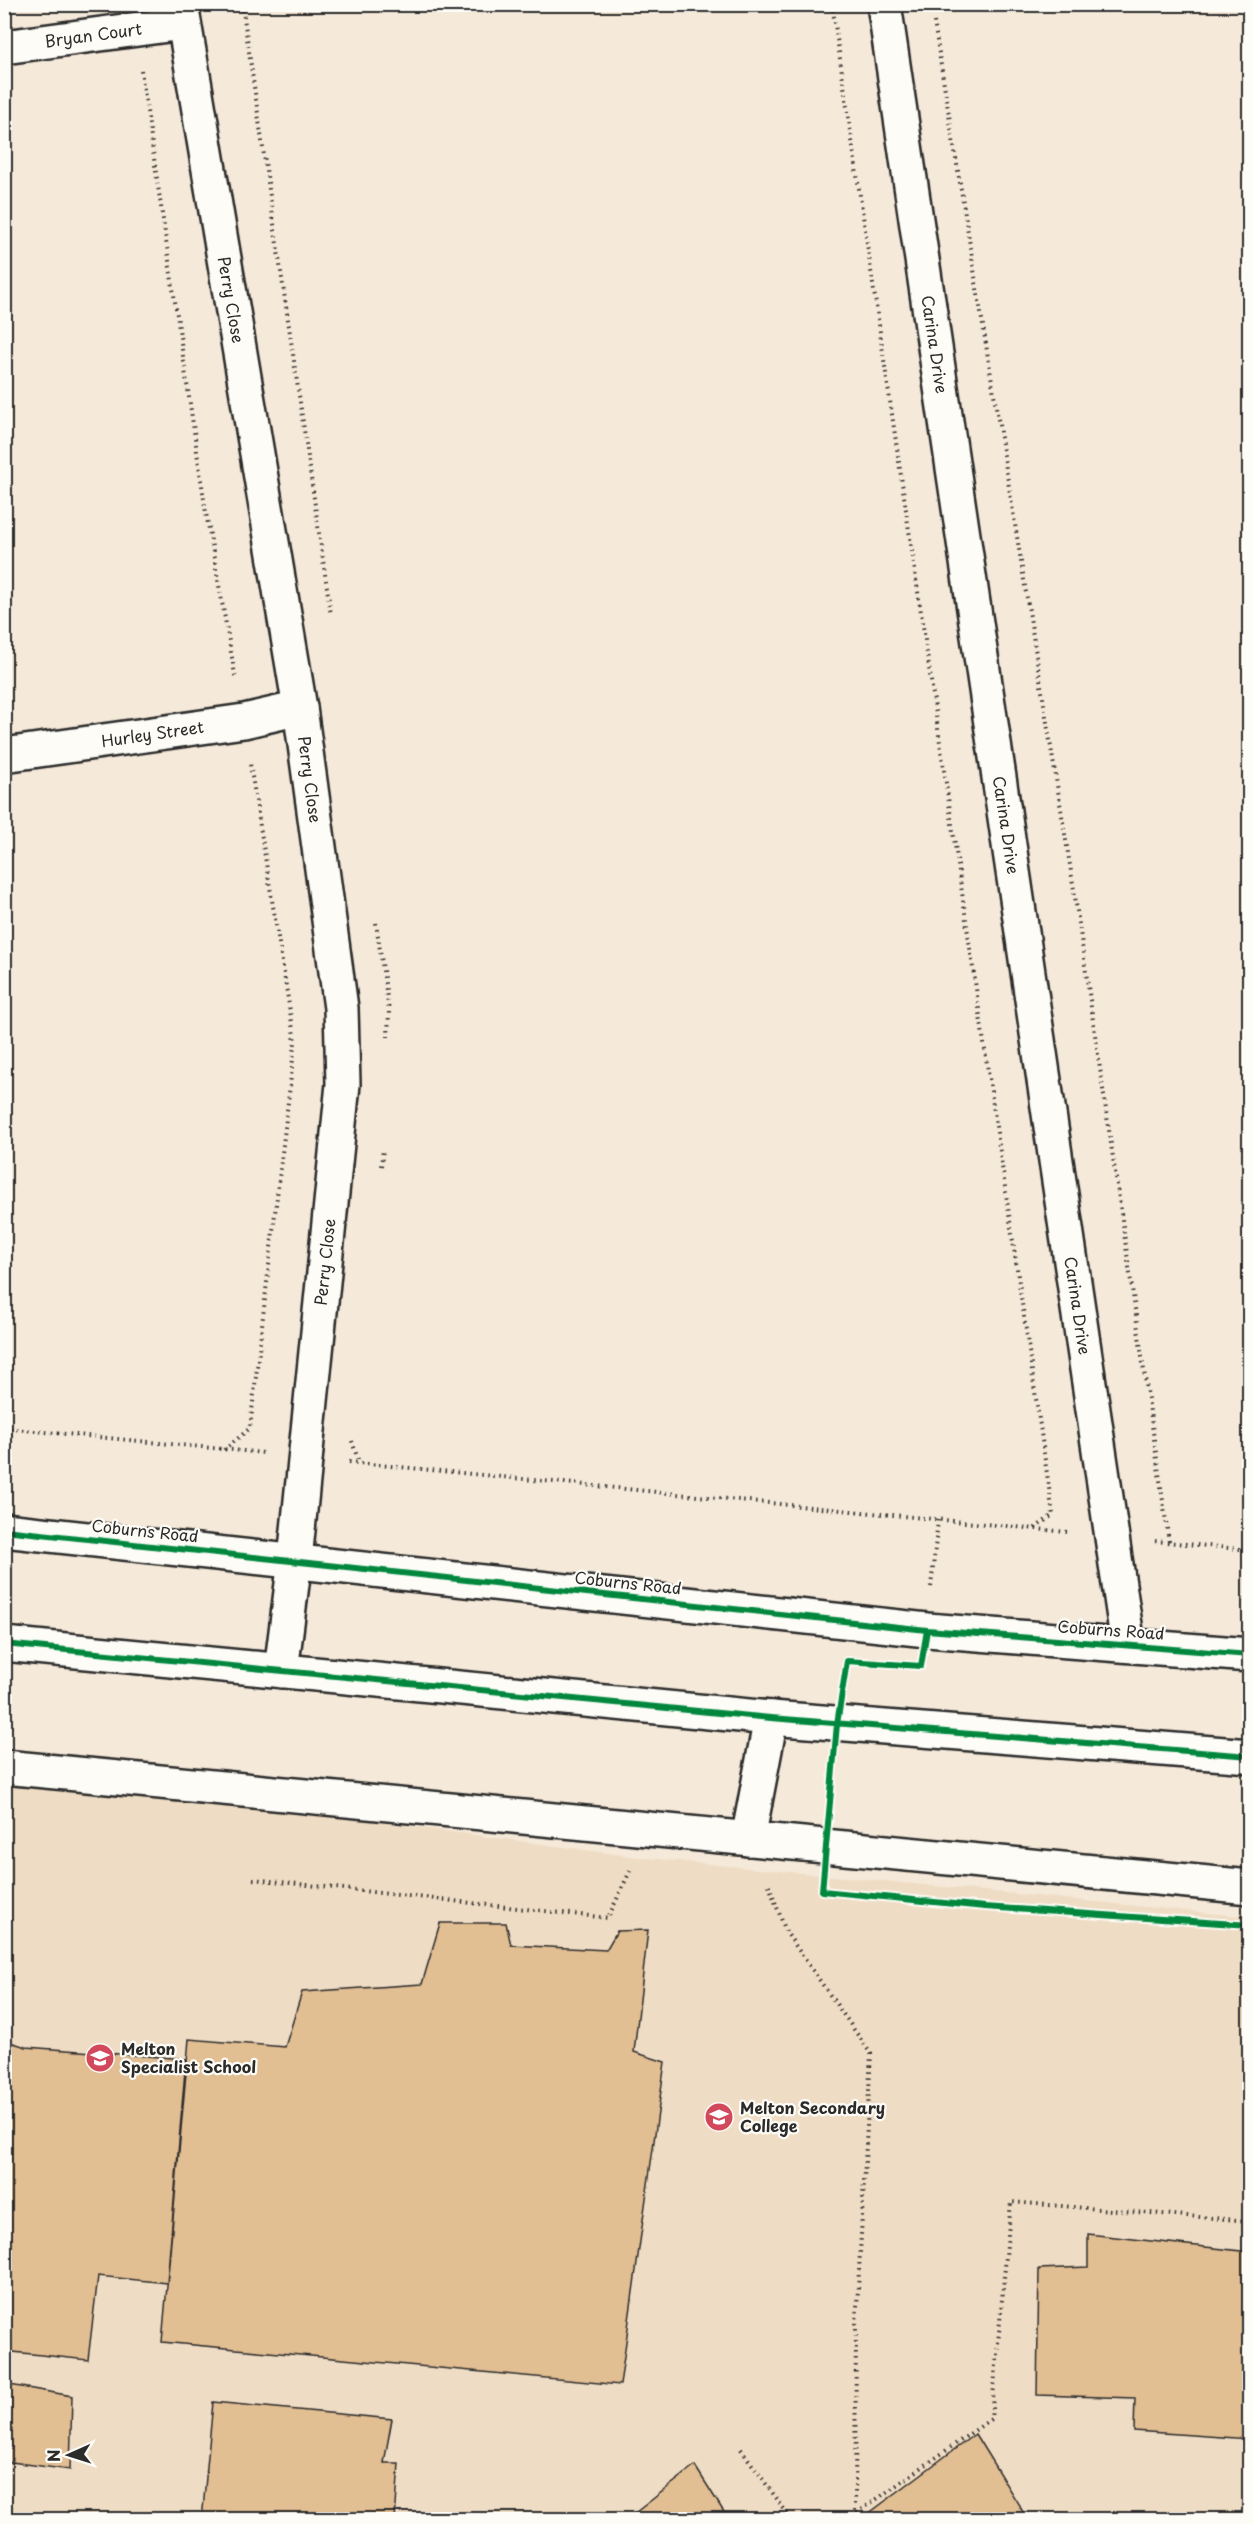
<svg xmlns="http://www.w3.org/2000/svg" width="1254" height="2524" font-family="'Playpen Sans',sans-serif">
<style>
.built{fill:#efdcc4}
.building{fill:#e2be93;stroke:#2b2b2b;stroke-width:1.5}
.lines{fill:none;stroke-linecap:round;stroke-linejoin:round}
.minor-casing{stroke:#2b2b2b;stroke-width:38}
.tertiary-casing{stroke:#2b2b2b;stroke-width:38}
.path{stroke:#2b2b2b;stroke-width:4;stroke-dasharray:1.5 4.5;stroke-linecap:butt}
.minor{stroke:#fdfcf7;stroke-width:33}
.tertiary{stroke:#fdfcf7;stroke-width:33}
.cycleway-casing{stroke:#fdfcf7;stroke-width:10}
.cycleway{stroke:#00873e;stroke-width:6}
.labels{text-anchor:middle;stroke-width:4.5;stroke-linejoin:round;paint-order:stroke}
.street-label{font-size:16px;fill:#2b2b2b;stroke:#fdfcf7}
.poi-label{font-size:16px;font-weight:bold;fill:#2b2b2b;stroke:#fdfcf7;text-anchor:start}
</style>
<rect width="100%" height="100%" fill="#f5e9d9"/>
<filter id="ink" filterUnits="userSpaceOnUse"><feTurbulence type="fractalNoise" baseFrequency=".0167" numOctaves="2"/><feDisplacementMap in="SourceGraphic" scale="12" xChannelSelector="R" yChannelSelector="G"/><feConvolveMatrix kernelMatrix="1 2 1 2 8 2 1 2 1" color-interpolation-filters="sRGB"/></filter>
<g filter="url(#ink)">
<path class="built" d="M4,1781L218,1800L637,1857L1249,1917V2519H5Z"/>
<path class="building" d="M440,1923H506L511,1945L606,1950L617,1931L648,1930L634,2052L665,2062L620,2385L162,2342L189,2039L285,2047L302,1992L422,1984Z
M4,2040L26,2047L186,2059L167,2283L98,2276L88,2360L4,2351Z
M1088,2234L1250,2252V2439L1134,2431L1135,2398L1037,2395L1039,2269L1088,2267Z
M4,2384L72,2396L70,2470L4,2461Z
M213,2402L392,2419L384,2463H399L395,2520H202Z
M975,2434L1028,2520H860Z
M695,2466L729,2520H626Z"/>
<g class="lines">
<g class="minor-casing">
<g id="minor">
<path id="s1" d="M181,4L300,708L341,1008L343,1084L295,1560"/>
<path id="s2" d="M884,4L1128,1645"/>
<path id="s3" d="M4,47L183,23"/>
<path id="s4" d="M4,755L244,721L300,708"/>
<path d="M4,1767L1250,1887"/>
<path d="M748,1839L771,1718"/>
</g>
</g>
<g class="tertiary-casing">
<path id="tertiary" d="M4,1530L927,1630L1250,1655
M4,1644L771,1718L1250,1756
M281,1671L295,1560"/>
</g>
<path class="path" d="M242,4L331,615
M832,4L1053,1515L1034,1529
M934,22L1074,890L1169,1542
M141,70L206,513L236,680
M376,923L389,1011L388,1037
M381,1166L383,1149
M4,1428L264,1453
M352,1441L359,1463
M224,1450L250,1428L295,1042L250,764
M349,1462L1067,1532
M1155,1541L1250,1550
M931,1587L938,1520
M844,1682L847,1666
M830,1804L833,1767
M253,1879L608,1918L630,1871
M769,1885L786,1932L871,2054L856,2325L855,2514
M741,2449L792,2520
M847,2520L991,2419L1011,2202L1250,2221"/>
<use href="#minor" class="minor"/>
<use href="#tertiary" class="tertiary"/>
<g class="cycleway-casing">
<path id="cycleway" d="M4,1530L927,1630L1250,1655
M927,1630L921,1666L847,1661L837,1724L822,1891L985,1907L1250,1925
M4,1644L771,1718L1250,1756"/>
</g>
<use href="#cycleway" class="cycleway"/>
</g>
</g>
<defs>
<g id="school-disc" transform="scale(1.5)"><circle r="9.5" fill="#d1495b" stroke="#fdfcf7"/><path d="M0-5L7-2L0 1L-7-2ZM-4 1L0 2.5L4 1V4Q0 6-4 4Z" fill="#fff"/></g>
</defs>
<g fill-rule="evenodd">
<use href="#school-disc" x="100" y="2058"/>
<use href="#school-disc" x="719" y="2117"/>
</g>
<g class="labels">
<g class="street-label">
<text dy="6" stroke="none"><textPath href="#s3" startOffset="90">Bryan Court</textPath></text>
<text dy="6" stroke="none"><textPath href="#s1" startOffset="300">Perry Close</textPath></text>
<text dy="6" stroke="none"><textPath href="#s2" startOffset="344">Carina Drive</textPath></text>
<text dy="6" stroke="none"><textPath href="#s4" startOffset="150">Hurley Street</textPath></text>
<text dy="6" stroke="none"><textPath href="#s1" startOffset="786">Perry Close</textPath></text>
<text dy="6" stroke="none"><textPath href="#s2" startOffset="830">Carina Drive</textPath></text>
<text transform="translate(325 1262) rotate(-84)" y="6">Perry Close</text>
<text dy="6" stroke="none"><textPath href="#s2" startOffset="1316">Carina Drive</textPath></text>
<text transform="translate(145 1531) rotate(6)" y="6">Coburns Road</text>
<text transform="translate(628 1583) rotate(6)" y="6">Coburns Road</text>
<text transform="translate(1111 1630) rotate(4)" y="6">Coburns Road</text>
</g>
<g class="poi-label">
<text x="121" y="2055">Melton<tspan x="121" dy="18">Specialist School</tspan></text>
<text x="740" y="2114">Melton Secondary<tspan x="740" dy="18">College</tspan></text>
</g>
</g>
<rect width="1254" height="2524" fill="none" stroke="#fdfcf7" stroke-width="24"/>
<rect x="12" y="12" width="1230" height="2500" fill="none" stroke="#2b2b2b" stroke-width="2" filter="url(#ink)"/>
<g transform="translate(69 2455) rotate(267)" stroke="#fdfcf7" stroke-width="4.5" paint-order="stroke">
<path d="M0-4.5L10 22L0 15L-10 22Z" fill="#2b2b2b"/>
<text y="-9" font-size="16" font-weight="bold" text-anchor="middle" fill="#2b2b2b">N</text>
</g>
</svg>
